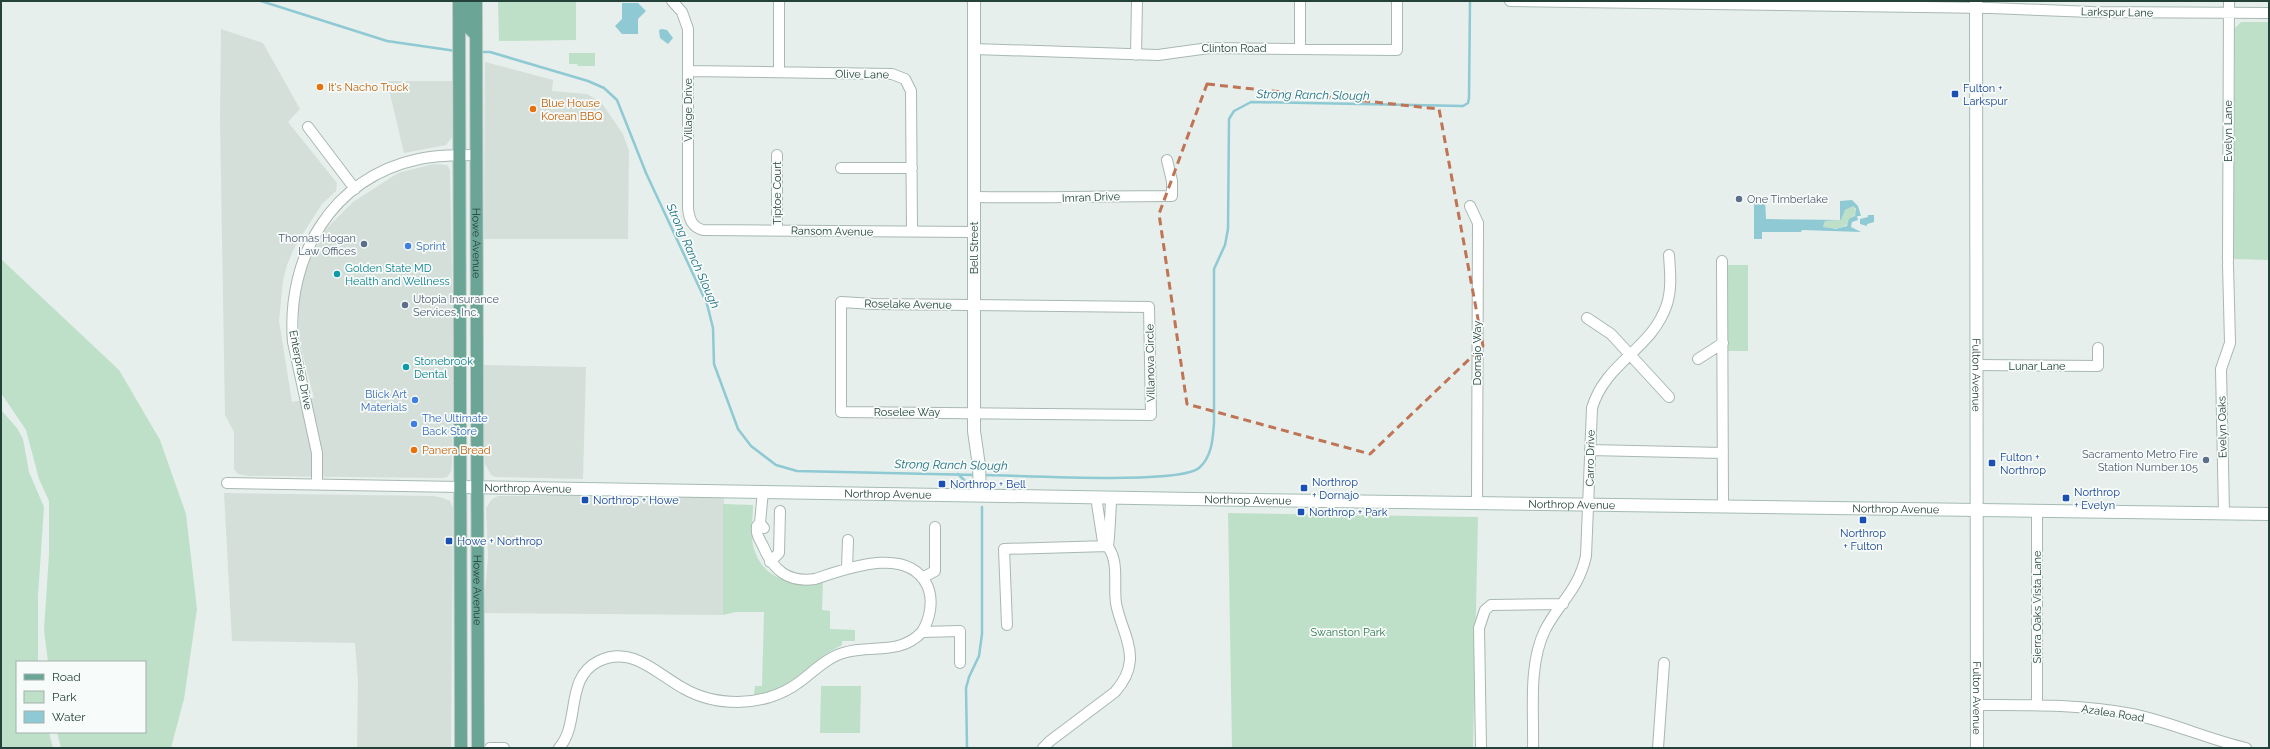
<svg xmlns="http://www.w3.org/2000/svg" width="2270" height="749" font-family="Raleway,sans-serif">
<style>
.built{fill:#d4dfda}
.green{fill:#bfe0c8}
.water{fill:#8ec9d4;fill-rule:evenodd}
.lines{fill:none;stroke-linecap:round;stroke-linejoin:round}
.stream{stroke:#8ec9d4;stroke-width:2.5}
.street-casing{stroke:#a8b8b2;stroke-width:12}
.secondary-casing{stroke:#a4bbb3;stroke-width:14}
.primary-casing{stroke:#c2cac8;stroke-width:14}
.street{stroke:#fff;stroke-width:10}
.secondary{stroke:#fff;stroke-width:12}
.primary{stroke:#6aa596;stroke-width:12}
.marked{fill:none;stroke:#c07456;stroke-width:3;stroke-dasharray:8 5;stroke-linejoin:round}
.food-dot{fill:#e8710a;stroke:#f7fbf9;stroke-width:1.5}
.transit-dot{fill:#1a4fb4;stroke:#f7fbf9;stroke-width:1.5}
.service-dot{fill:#5c6f8a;stroke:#f7fbf9;stroke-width:1.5}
.shop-dot{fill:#3f7fe0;stroke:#f7fbf9;stroke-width:1.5}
.culture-dot{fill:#0f9aa8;stroke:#f7fbf9;stroke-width:1.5}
.labels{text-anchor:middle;stroke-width:3.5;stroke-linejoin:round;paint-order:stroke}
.street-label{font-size:11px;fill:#24423a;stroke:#f7fbf9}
.food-label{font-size:11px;fill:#c56008;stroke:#f7fbf9;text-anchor:start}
.transit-label{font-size:11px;fill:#164399;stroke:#f7fbf9;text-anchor:start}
.service-label{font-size:11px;fill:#4e5e75;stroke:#f7fbf9;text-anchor:start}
.shop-label{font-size:11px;fill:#366cbe;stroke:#f7fbf9;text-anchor:start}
.culture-label{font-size:11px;fill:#0d838f;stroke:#f7fbf9;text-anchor:start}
.park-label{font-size:11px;fill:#2d7a4b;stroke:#f7fbf9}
.water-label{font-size:12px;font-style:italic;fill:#1c6f80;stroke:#f7fbf9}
</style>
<rect width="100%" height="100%" fill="#e6efeb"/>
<path class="built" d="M221,29L263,43L300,109L288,122L337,183L336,191L322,204L295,246L287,265L283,281L279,321L292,402L314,398L300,344L298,305L305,267L326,229L353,202L398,173L433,164L447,165L450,170L454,379L452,464L451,472L447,477L442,478L248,476L238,474L234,469V432L225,415L220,120Z
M485,62L553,80L552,91L587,94L601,102L623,134L629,151L628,239H484Z
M387,81H452V137L446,145L404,153Z
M483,365L586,367L583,479L495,477L491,475L485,464L484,451Z
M224,493L434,496L443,498L450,501L453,508L451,748H357L358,681L355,643L232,641Z
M498,496H724L723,615L483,613L488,557L486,508L492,499Z"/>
<path class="green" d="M498,1H576V40L499,41Z
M2241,22H2269V260L2233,259L2235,28Z
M569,53H595V66H578L577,64H569Z
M1850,206H1853L1856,211C1852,226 1838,232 1823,227L1825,221L1841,220L1845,210Z
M1,259L119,370L160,440L186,514L197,609L184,699L171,748H61L57,732H145V662H48L44,630L49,554V501L39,479L26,430L1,393Z
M1728,265H1748V351H1728Z
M1,410L17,428L23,439L29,472L44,507L38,596V662H17V732H49L53,748H1Z
M723,504L753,505C753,518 750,536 754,549C764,581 794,586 823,581L822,610L830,611V629L855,630V641H842V645C811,659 792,690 756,695L754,694L755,686H762L764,612H736L723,615Z
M1228,513L1478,517L1473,748H1232Z
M821,686H861L860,733H820Z"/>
<path class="water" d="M622,3H638L646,11L638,19V34H622L615,26L622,19Z
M662,29L667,30L673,38L668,44L660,38L659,30Z
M1757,197L1765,198L1766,219L1840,220V201L1852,200L1858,206L1861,216H1857L1858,220L1852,222L1851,227L1861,232L1802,230L1801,232H1762V239H1754V198ZM1853,206L1856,209L1855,216L1849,219L1847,226L1836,229L1823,227L1825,221L1841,220L1845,210Z
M1868,215H1874V222L1867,224V226L1860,224V219L1868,217Z"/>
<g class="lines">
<path class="stream" d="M261,1L387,41L456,51
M479,52H490L588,81L604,88L617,100L646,173L707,304L713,328L714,364L738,429L751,446L776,465L797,471L976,475
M958,474L966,482
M983,475C1018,475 1179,485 1199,468C1212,457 1213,438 1214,423V269L1225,245L1228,229L1229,119L1234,111L1251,102L1463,106L1468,103L1469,98L1470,1
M967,748L966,688L969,677L979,656L982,634V507"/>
<g class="street-casing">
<path id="street" d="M672,1L682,12L688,29V208C689,219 692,227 703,230L974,232
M779,1V72
M1510,1L1991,8L2092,12L2269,13
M1300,48V1
M974,49L1158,55L1209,48L1397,50V1
M1136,55L1137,1
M688,71L892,74L905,79L911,91L912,231
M308,127L355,189
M777,155V230
M841,168H912
M974,197C1040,198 1106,196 1172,196V181L1167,160
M1470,206L1478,223L1477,502
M1722,261L1723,506
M2228,261L2229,1
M841,302L874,304L1149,307L1151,415L841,412Z
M1587,318L1611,334L1669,397
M1698,359L1723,343
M1977,365L2098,366V348
M1590,450L1723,453
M227,483L461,487
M317,484V453L293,342C286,257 332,177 419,159C438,155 457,155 477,155
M763,491L760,523L764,528
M2224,513L2221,369L2230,343L2228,264
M760,523L757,526C756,535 759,538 763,546C773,570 788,583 815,579C846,569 907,545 927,585C934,600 930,619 922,632
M1108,546C1109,543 1111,504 1111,497
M770,562L779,553L780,511
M847,569L848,540
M922,578L935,571V527
M1007,625L1004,549L1108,546
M2037,704V510
M1977,705C2029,705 2080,704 2132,714C2171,722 2207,739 2246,748
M490,748H504
M559,748C581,723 564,678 599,661C632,645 657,674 683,688C700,698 719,702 738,702C759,702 782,695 798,683C812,673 826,658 843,653C872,644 899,656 922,632L960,631V663
M1043,748L1050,741L1115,692C1123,683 1129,673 1130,660C1131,641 1119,622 1116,603C1113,583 1121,556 1103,542L1096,497
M1481,748L1479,628L1485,610L1491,605L1563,604
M1533,748C1534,710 1528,665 1545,630C1560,601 1578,591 1586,556L1592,408C1606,361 1652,350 1667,304C1672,288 1670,271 1669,255
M1658,748L1664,663"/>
</g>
<g class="secondary-casing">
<g id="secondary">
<path d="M974,1V431L979,466L980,495"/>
<path id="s1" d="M1976,1L1977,748"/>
<path id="s2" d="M461,487L1253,500L2269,514"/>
</g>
</g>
<g class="primary-casing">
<g id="primary">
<path d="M459,1L461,748"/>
<path d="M467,1L468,27L476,35"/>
<path id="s3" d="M476,1L478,748"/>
</g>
</g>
<use href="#street" class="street"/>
<use href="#secondary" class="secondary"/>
<use href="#primary" class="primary"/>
</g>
<path class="marked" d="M1207,84L1439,109L1483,346L1370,454L1187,404L1159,214Z"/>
<g class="food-dot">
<circle cx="320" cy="87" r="4"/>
<circle cx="533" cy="109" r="4"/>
<circle cx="414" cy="450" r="4"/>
</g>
<g class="transit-dot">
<rect x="1951" y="90" width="8" height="8" rx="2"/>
<rect x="1988" y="459" width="8" height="8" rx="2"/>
<rect x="938" y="480" width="8" height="8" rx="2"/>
<rect x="1300" y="484" width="8" height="8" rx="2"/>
<rect x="2062" y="494" width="8" height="8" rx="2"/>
<rect x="581" y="496" width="8" height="8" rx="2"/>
<rect x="1297" y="508" width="8" height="8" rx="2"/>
<rect x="1859" y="516" width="8" height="8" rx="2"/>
<rect x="445" y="537" width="8" height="8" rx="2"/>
</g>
<g class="service-dot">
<circle cx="1739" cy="199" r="4"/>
<circle cx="364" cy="244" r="4"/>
<circle cx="405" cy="305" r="4"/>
<circle cx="2206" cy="460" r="4"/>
</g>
<g class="shop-dot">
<circle cx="408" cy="246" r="4"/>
<circle cx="415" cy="400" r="4"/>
<circle cx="414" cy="424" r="4"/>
</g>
<g class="culture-dot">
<circle cx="337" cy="274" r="4"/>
<circle cx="406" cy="367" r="4"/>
</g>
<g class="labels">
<g class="street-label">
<text transform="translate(2117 12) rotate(1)" y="4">Larkspur Lane</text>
<text x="1234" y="52">Clinton Road</text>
<text transform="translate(862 74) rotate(1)" y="4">Olive Lane</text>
<text transform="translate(688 110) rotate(-90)" y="4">Village Drive</text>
<text transform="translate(2228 131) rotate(-90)" y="4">Evelyn Lane</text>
<text transform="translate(777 193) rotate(-90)" y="4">Tiptoe Court</text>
<text transform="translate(1091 197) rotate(-2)" y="4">Imran Drive</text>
<text transform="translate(832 231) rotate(1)" y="4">Ransom Avenue</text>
<text dy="4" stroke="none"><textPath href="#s3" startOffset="242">Howe Avenue</textPath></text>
<text transform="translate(974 248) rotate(-90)" y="4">Bell Street</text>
<text transform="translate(908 304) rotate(1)" y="4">Roselake Avenue</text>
<text transform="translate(1477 353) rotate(-90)" y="4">Dornajo Way</text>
<text transform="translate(1150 363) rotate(-91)" y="4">Villanova Circle</text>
<text x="2037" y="370">Lunar Lane</text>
<text transform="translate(301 370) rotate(79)" y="4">Enterprise Drive</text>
<text dy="4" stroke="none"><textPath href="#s1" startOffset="374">Fulton Avenue</textPath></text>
<text x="907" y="416">Roselee Way</text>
<text transform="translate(2222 427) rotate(-91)" y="4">Evelyn Oaks</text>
<text transform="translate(1590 458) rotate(-89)" y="4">Carro Drive</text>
<text dy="4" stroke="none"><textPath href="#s2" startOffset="67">Northrop Avenue</textPath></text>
<text dy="4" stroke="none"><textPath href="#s2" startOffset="427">Northrop Avenue</textPath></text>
<text dy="4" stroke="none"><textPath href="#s2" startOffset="787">Northrop Avenue</textPath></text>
<text dy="4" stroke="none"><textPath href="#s2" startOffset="1111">Northrop Avenue</textPath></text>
<text dy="4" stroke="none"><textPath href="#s2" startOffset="1435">Northrop Avenue</textPath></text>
<text dy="4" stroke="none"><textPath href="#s3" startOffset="589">Howe Avenue</textPath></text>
<text transform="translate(2037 607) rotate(-90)" y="4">Sierra Oaks Vista Lane</text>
<text dy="4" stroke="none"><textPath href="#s1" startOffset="697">Fulton Avenue</textPath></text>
<text transform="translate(2113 713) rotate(9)" y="4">Azalea Road</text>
</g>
<g class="food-label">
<text x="328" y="91">It's Nacho Truck</text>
<text x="541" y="107">Blue House<tspan x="541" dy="13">Korean BBQ</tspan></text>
<text x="422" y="454">Panera Bread</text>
</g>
<g class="transit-label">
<text x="1963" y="92">Fulton +<tspan x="1963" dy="13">Larkspur</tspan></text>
<text x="2000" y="461">Fulton +<tspan x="2000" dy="13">Northrop</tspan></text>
<text x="1312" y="486">Northrop<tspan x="1312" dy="13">+ Dornajo</tspan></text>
<text x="950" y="488">Northrop + Bell</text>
<text x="2074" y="496">Northrop<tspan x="2074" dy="13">+ Evelyn</tspan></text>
<text x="593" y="504">Northrop + Howe</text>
<text x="1309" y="516">Northrop + Park</text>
<text x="1863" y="537" text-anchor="middle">Northrop<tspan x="1863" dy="13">+ Fulton</tspan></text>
<text x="457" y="545">Howe + Northrop</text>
</g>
<g class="service-label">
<text x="1747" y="203">One Timberlake</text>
<text x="356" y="242" text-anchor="end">Thomas Hogan<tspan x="356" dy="13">Law Offices</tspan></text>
<text x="413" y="303">Utopia Insurance<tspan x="413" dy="13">Services, Inc.</tspan></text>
<text x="2198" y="458" text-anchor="end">Sacramento Metro Fire<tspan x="2198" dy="13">Station Number 105</tspan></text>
</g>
<g class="shop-label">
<text x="416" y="250">Sprint</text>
<text x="407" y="398" text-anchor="end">Blick Art<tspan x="407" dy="13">Materials</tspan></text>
<text x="422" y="422">The Ultimate<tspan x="422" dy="13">Back Store</tspan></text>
</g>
<g class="culture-label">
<text x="345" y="272">Golden State MD<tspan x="345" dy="13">Health and Wellness</tspan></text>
<text x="414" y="365">Stonebrook<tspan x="414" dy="13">Dental</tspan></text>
</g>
<g class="park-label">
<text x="1348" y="636">Swanston Park</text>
</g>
<g class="water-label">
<text transform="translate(1313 95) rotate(1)" y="4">Strong Ranch Slough</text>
<text transform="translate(693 256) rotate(66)" y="4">Strong Ranch Slough</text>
<text transform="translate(951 465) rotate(1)" y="4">Strong Ranch Slough</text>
</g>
</g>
<rect width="2270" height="749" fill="none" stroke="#24423a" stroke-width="4"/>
<rect x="16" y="661" width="130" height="72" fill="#f7fbf9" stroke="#a3b1ad"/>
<rect x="24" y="674" width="20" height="6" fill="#6aa596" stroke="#a3b1ad"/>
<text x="52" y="681" font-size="12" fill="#24423a">Road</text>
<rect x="24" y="691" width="20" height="12" fill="#bfe0c8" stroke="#a3b1ad"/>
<text x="52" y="701" font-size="12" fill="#24423a">Park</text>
<rect x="24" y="711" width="20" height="12" fill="#8ec9d4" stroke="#a3b1ad"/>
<text x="52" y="721" font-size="12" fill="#24423a">Water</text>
</svg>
